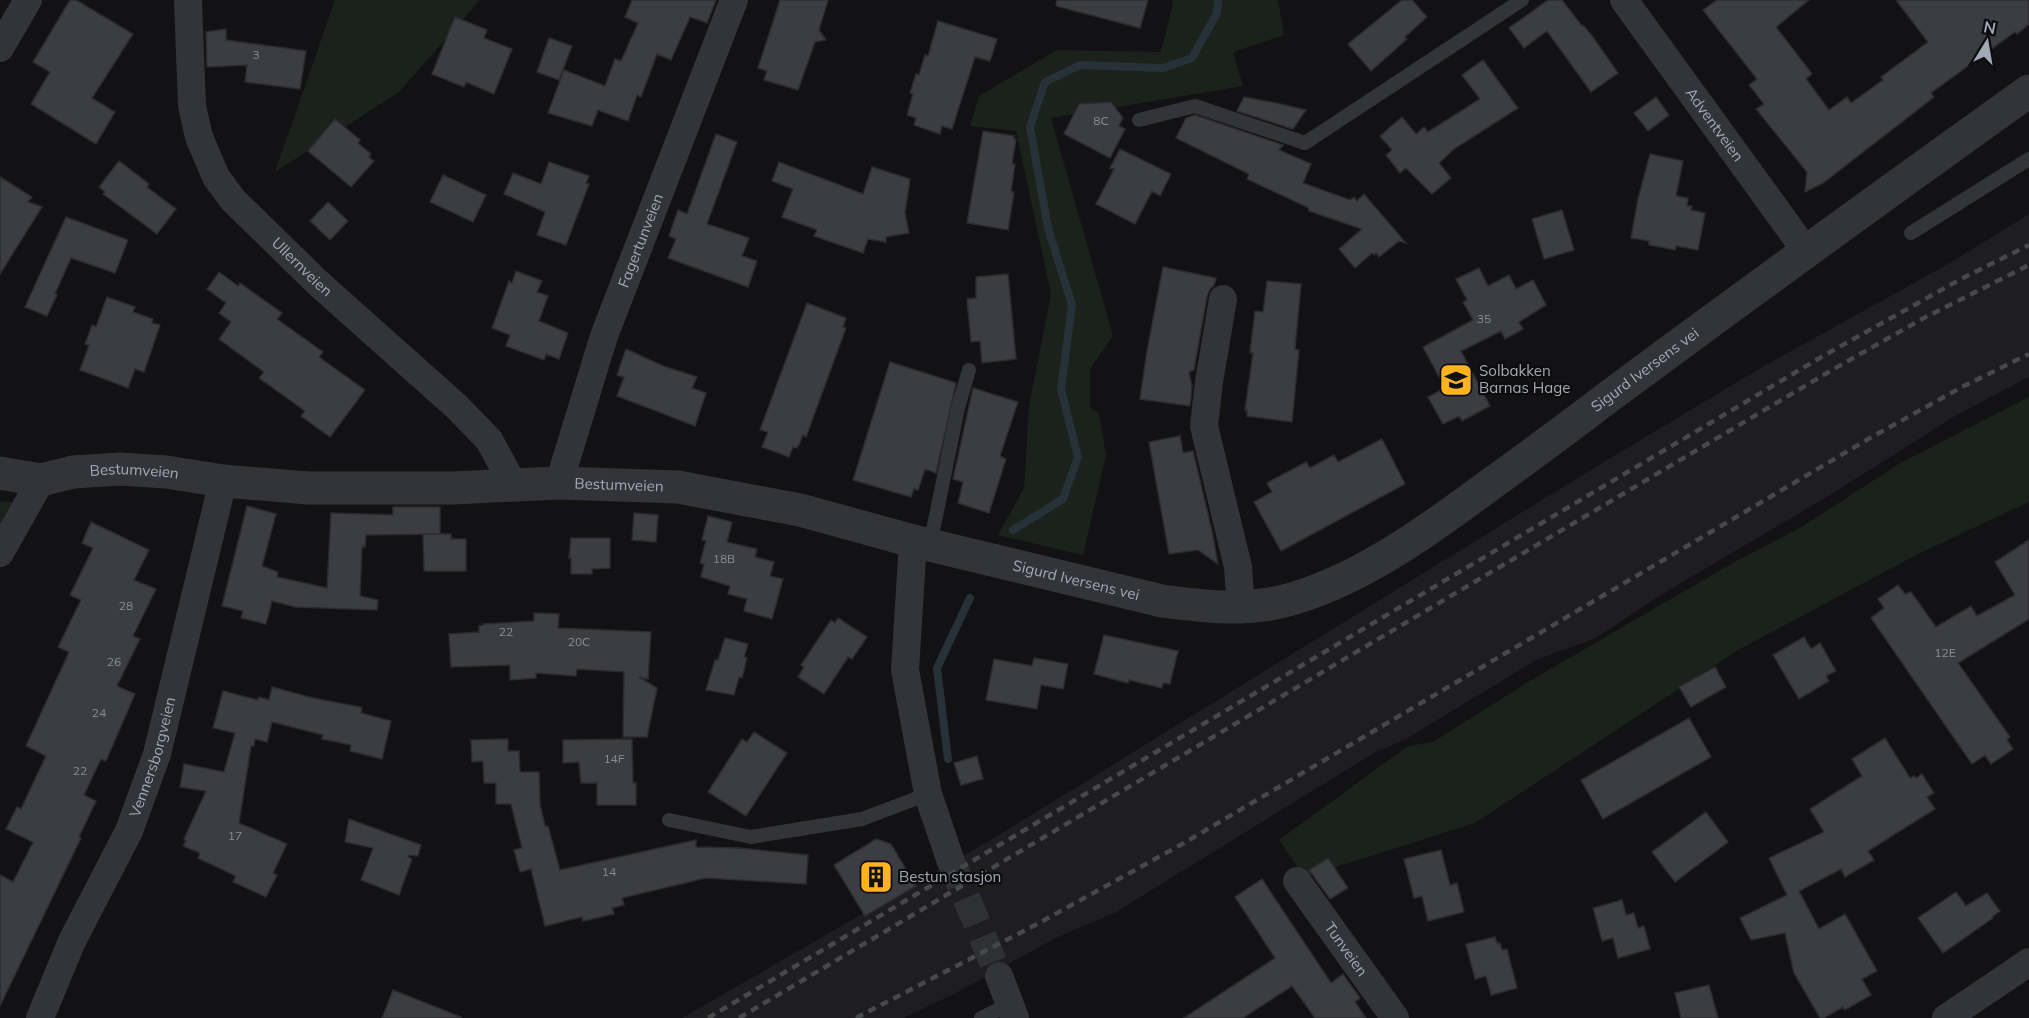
<svg xmlns="http://www.w3.org/2000/svg" width="2029" height="1018" font-family="Mulish,sans-serif">
<style>
.built{fill:#1e1e21}
.green{fill:#1a221b}
.lines{fill:none;stroke-linecap:round;stroke-linejoin:round}
.stream{stroke:#273138;stroke-width:8}
.building{fill:#3c3d42;stroke:#2c2c30;stroke-width:1.5}
.minor-tunnel{stroke:#2f3034;stroke-width:28;stroke-dasharray:28 14;stroke-linecap:butt}
.service{stroke:#333439;stroke-width:14}
.minor{stroke:#333439;stroke-width:28}
.tertiary{stroke:#333439;stroke-width:33}
.rail{stroke:#46484e;stroke-width:4.5;stroke-dasharray:8 6;stroke-linecap:butt}
.labels{text-anchor:middle;stroke-width:4.5;stroke-linejoin:round;paint-order:stroke}
.number-label{font-size:12px;fill:#888d99}
.street-label{font-size:15px;fill:#a2a8b6;stroke:#0d0d0f}
.poi-label{font-size:15px;fill:#a2a8b6;stroke:#0d0d0f;text-anchor:start}
</style>
<rect width="100%" height="100%" fill="#121214"/>
<path class="built" d="M2029,214V377L1960,413L1825,498L1659,596L1596,638L1538,659L1406,739L1374,753L1116,912L1056,938L954,994L904,1018H682L994,838L1589,471L1757,370L1950,263Z"/>
<path class="green" d="M335,0H480L399,92L275,172Z
M1172,0H1278L1284,35L1233,52L1243,86L1051,118L1113,336L1090,369V408L1099,413L1106,455L1083,555L998,535L1024,488L1029,406L1051,294L1016,131L970,126L979,96L1057,50L1161,52L1173,3Z
M2029,397V502L1918,554L1738,650L1475,823L1304,877L1279,840L1408,746L1433,742L1528,682L1738,560L1800,528L1902,462Z
M0,501L19,503L0,536Z"/>
<g class="lines">
<path class="stream" d="M1013,530L1063,499L1078,457L1061,389L1072,305L1048,228L1030,127L1045,82L1080,65L1163,68L1192,58L1217,13L1218,0
M948,759L937,668L970,598"/>
</g>
<path class="building" d="M70,0H76L133,34L92,98L115,112L96,144L31,104L50,72L33,62Z
M632,0H716L707,23L690,17L671,60L657,54L641,97L637,95L628,121L598,110L592,126L548,113L564,70L605,86L615,59L621,61L638,23L625,17Z
M780,0H828L819,30L826,40L815,42L798,90L764,80L767,71L758,68Z
M1057,0H1148L1140,28L1056,6Z
M1402,0H1412L1427,17L1405,37L1407,39L1371,71L1348,44Z
M1548,0H1562L1582,26L1583,25L1593,37L1618,73L1591,92L1547,31L1524,48L1509,28Z
M1717,0H1809L1776,27L1812,74L1806,79L1829,110L1847,97L1851,103L1883,80L1881,77L1928,42L1896,0H2029V24L2017,34L2015,32L1931,93L1934,97L1823,183L1805,192L1807,172L1756,109L1764,104L1749,85L1757,79L1703,10Z
M455,17L487,30L484,38L512,49L494,94L466,82L464,87L432,74Z
M938,21L997,39L990,61L975,57L952,129L942,126L940,134L914,125L916,118L907,115L913,94L910,93L916,74L919,75L925,55L928,56Z
M226,29V40L306,51L300,89L245,82L247,65L207,67L206,32Z
M549,38L572,46L559,80L537,72Z
M1483,60L1518,108L1454,149L1439,163L1451,178L1432,194L1406,168L1400,173L1386,155L1392,150L1380,136L1402,117L1416,134L1424,127L1428,132L1480,99L1462,75Z
M1244,97L1276,103L1306,110L1293,129L1237,111Z
M1656,97L1669,115L1648,131L1634,113Z
M1111,102L1123,118L1119,126L1125,129L1110,158L1064,134L1079,104Z
M1195,115L1283,145L1279,150L1311,164L1303,183L1350,200L1354,197L1357,201L1364,194L1406,243L1399,241L1379,257L1376,253L1374,255L1372,253L1355,268L1339,249L1362,229L1309,211V208L1247,179L1249,174L1176,138L1186,118Z
M335,119L360,140L358,143L371,154L369,157L374,161L351,187L308,151Z
M983,131L1014,136V139H1016L1012,164H1015L1011,192H1014L1008,230L967,223Z
M716,134L737,142L707,224L749,238L742,256L757,261L748,287L668,258L676,239L669,236L678,210L687,214Z
M1120,149L1171,174L1160,196L1152,191L1135,224L1096,204L1114,169L1110,168Z
M1650,154L1683,161L1676,196L1688,198L1687,206H1692L1691,210L1705,213L1698,250L1676,246L1675,250L1649,245V241L1631,238L1638,199Z
M119,161L149,184L147,187L176,209L157,234L103,194L105,192L99,187Z
M549,162L589,176L586,183L589,184L566,245L537,235L545,212L504,194L513,173L541,184Z
M779,162L863,194L872,167L910,179L905,213L909,233L886,237V242L868,239L863,253L814,236L817,230L782,217L793,189L772,181Z
M443,175L486,195L473,222L430,202Z
M0,177L32,197L28,202L42,207L0,274Z
M328,202L348,221L330,240L310,221Z
M1562,210L1574,250L1544,259L1532,219Z
M66,217L128,240L115,273L71,258L55,294L57,295L47,316L25,307Z
M1163,267L1216,278L1214,285L1210,289L1207,296L1194,370L1189,372L1192,386L1190,406L1140,399L1147,351Z
M1479,268L1488,286L1509,275L1516,289L1533,280L1546,305L1519,322L1523,329L1505,339L1501,331L1461,351L1490,406L1462,421L1459,416L1443,424L1428,397L1445,388L1423,347L1473,320L1463,302L1467,300L1456,279Z
M516,271L542,281L537,292L548,296L539,321L568,333L559,359L546,354L544,360L506,346L510,335L492,328L509,281L512,283Z
M219,272L238,286L240,283L282,313L277,319L323,352L319,357L365,390L330,437L301,416L305,411L259,378L264,372L219,339L231,322L219,313L226,303L207,289Z
M1008,274L1016,359L982,363L980,341L971,342L967,299L976,298V277Z
M1267,281L1301,284L1295,349L1299,350L1292,422L1247,416V410H1245L1253,353H1250L1255,311L1263,312Z
M107,297L135,307L133,312L153,319L152,323L160,325L144,372L135,369L128,388L80,370L89,345L85,344L92,325L96,327Z
M807,303L846,318L843,327L846,328L806,437L803,435L799,445L797,448L793,447L789,457L762,447L768,432L760,430Z
M626,349L663,366L697,377L692,388L706,393L695,426L617,396L624,377L617,375Z
M890,362L956,383L936,473L925,469L918,490L914,489L911,497L853,480Z
M973,388L1018,402L1000,456L1006,459L989,513L958,503L963,482L953,479Z
M1180,436L1183,453L1193,451L1212,531L1218,564L1198,550L1169,554L1149,442Z
M1382,439L1405,484L1281,551L1254,502L1272,492L1267,483L1306,462L1310,468L1334,455L1338,462Z
M247,506L276,514L262,566L278,572L277,577L327,588L331,513L393,515V507H440V534L366,535L365,547H362L360,596L378,600L377,610L295,607L272,601L266,624L241,618L243,611L222,606Z
M634,513L658,515L656,542L632,540Z
M708,516L732,522L727,542L757,549L755,557L774,562L770,576L783,579L772,619L744,611L747,599L728,594L730,586L701,577L704,564L700,563L706,541L702,540Z
M91,522L149,550L134,580L156,589L133,636L140,639L117,686L135,694L106,761L101,759L84,795L96,801L79,837L81,838L0,1006V875L13,882L33,842L6,829L17,807L21,809L46,756L26,746L69,652L58,647L81,600L70,595L93,548L82,543Z
M423,534H451V539H466V571H424Z
M571,538H610V568L592,569V574H571V558H569Z
M2029,540V619L1958,663L2010,737L2007,740L2013,749L1991,764L1985,755L1972,764L1871,618L1884,608L1878,599L1898,585L1905,594L1911,592L1936,627L1971,606L1977,616L2015,595L1995,562Z
M534,613L559,614L558,628L651,632L648,679L639,677L657,688L647,737H623L624,672L577,669L576,676L536,673V678L510,680V665L451,667L449,634L479,632V626L483,625V624L534,621Z
M838,618L867,637L852,659L848,657L824,694L798,677L804,667L801,665L831,620L835,623Z
M1104,635L1178,651L1170,684L1163,683L1162,688L1129,680L1128,683L1094,674Z
M1804,637L1811,649L1820,643L1836,671L1826,676L1829,681L1799,699L1773,655Z
M725,638L748,644L744,657L747,658L742,678L739,677L734,695L706,690L715,660H718Z
M1034,658L1068,664L1063,689L1041,685L1037,709L986,700L994,659L1032,666Z
M1715,667L1726,687L1691,707L1679,687Z
M272,687L313,698L360,707L362,708L361,713L391,721L382,759L350,751L351,745L322,739L323,735L272,722L267,742L255,739L254,746H251L239,823L287,844L273,873L277,875L266,897L233,882L236,876L198,858L200,853L183,846L186,841L184,839L206,791L180,787L184,764L224,772L235,733L213,728L223,691L258,700L259,697L269,700Z
M1689,718L1711,757L1603,819L1581,780Z
M754,732L787,753L746,816L708,792L742,739L747,742Z
M1885,738L1910,778L1914,776L1916,778L1922,774L1934,793L1927,797L1935,809L1868,851L1874,860L1845,877L1841,869L1799,891L1819,929L1845,914L1877,971L1862,979L1871,995L1845,1010L1843,1007L1824,1018H1820L1794,973L1785,933L1751,940L1740,918L1787,895L1769,858L1824,832L1810,809L1862,776L1852,759Z
M508,739V751H519L520,772H539L540,804L545,826H548L560,870L696,840V847L738,848L808,855L806,884L706,878L622,898L624,905L612,908L614,914L583,921L582,917L545,926L531,869L520,872L514,850L522,848L511,804H496V783H484L483,761L472,762L471,740Z
M632,739L633,783H636V805H597V783H581L579,762L563,763V740Z
M977,756L983,779L961,785L954,763Z
M1706,812L1728,842L1675,882L1652,852Z
M349,819L421,845L418,856L409,855L408,857L412,859L399,895L361,880L373,848L345,842Z
M876,839L891,844L916,886L865,916L834,865Z
M1441,850L1450,885L1457,883L1464,912L1428,921L1422,896L1414,898L1404,859Z
M1328,858L1348,888L1330,899L1309,870Z
M1262,879L1331,983L1343,974L1360,998L1355,1002L1366,1018H1315L1292,986L1243,1018H1184L1275,958L1235,897Z
M1956,892L1966,906L1987,893L2000,911L1992,917L1993,918L1943,953L1918,918Z
M1622,900L1626,915L1634,913L1638,928L1644,926L1650,949L1618,958L1613,938L1602,941L1593,908Z
M1495,937L1497,943H1500L1502,950L1507,949L1517,988L1491,995L1486,976L1475,979L1466,944Z
M1709,985L1718,1018H1681L1675,993Z
M393,990L461,1017V1018H382Z"/>
<g class="lines">
<path class="minor-tunnel" d="M950,859L999,976"/>
<path class="service" d="M1139,120L1195,106L1305,143L1522,0
M1911,233L2029,159
M930,545L958,408L969,370
M669,820L751,837L862,819L928,794
M981,1018L1010,1004"/>
<g class="minor">
<path id="s1" d="M188,0L192,106L199,137L216,177L233,200L318,283L457,407L489,440L513,484"/>
<path id="s2" d="M1624,0L1806,251"/>
<path d="M0,48L28,0"/>
<path d="M1223,299L1209,382L1204,426L1238,567L1241,608"/>
<path id="s3" d="M559,483L604,336L734,0"/>
<path d="M913,541L905,670L928,794L950,859"/>
<path d="M0,553L41,480"/>
<path id="s4" d="M1297,881L1395,1018"/>
<path d="M999,976L1015,1018"/>
<path id="s5" d="M40,1018L72,941L129,831L157,754L223,481"/>
<path d="M1946,1018L2029,962"/>
</g>
<path class="tertiary" id="s6" d="M0,473L41,480L73,472L120,469L166,472L223,481L308,488H452L559,483L678,487L800,510L913,541L1162,601C1207,607 1251,612 1295,598C1365,577 1433,527 1491,484C1530,456 1569,427 1607,398C1747,294 1888,192 2029,91"/>
<path class="rail" d="M708,1018L1823,356L1961,279L2029,245
M739,1018L1832,370L1922,319L2029,265
M856,1018L1039,923L1184,843L1870,438L1962,387L2029,354"/>
</g>
<defs>
<g id="school-square" transform="scale(1.725)"><rect x="-9" y="-9" width="18" height="18" rx="4" fill="#ffb41f" stroke="#0d0d0f"/><path d="M0-5L7-2L0 1L-7-2ZM-4 1L0 2.5L4 1V4Q0 6-4 4Z" fill="#111"/></g>
<g id="building-square" transform="scale(1.725)"><rect x="-9" y="-9" width="18" height="18" rx="4" fill="#ffb41f" stroke="#0d0d0f"/><path d="M-4-6H4V6H1V3H-1V6H-4ZM-2.5-4.3h1.7v1.8h-1.7ZM.8-4.3h1.7v1.8H.8ZM-2.5-1h1.7V.8h-1.7ZM.8-1h1.7V.8H.8Z" fill="#111"/></g>
</defs>
<g fill-rule="evenodd">
<use href="#school-square" x="1456" y="380"/>
<use href="#building-square" x="876" y="877"/>
</g>
<g class="labels">
<g class="number-label">
<text x="256" y="59">3</text>
<text x="1101" y="125">8C</text>
<text x="1484" y="323">35</text>
<text x="724" y="563">18B</text>
<text x="126" y="610">28</text>
<text x="506" y="636">22</text>
<text x="579" y="646">20C</text>
<text x="1945" y="657">12E</text>
<text x="114" y="666">26</text>
<text x="99" y="717">24</text>
<text x="614" y="763">14F</text>
<text x="80" y="775">22</text>
<text x="235" y="840">17</text>
<text x="609" y="876">14</text>
</g>
<g class="street-label">
<text dy="5" stroke="none"><textPath href="#s2" startOffset="154">Adventveien</textPath></text>
<text dy="5" stroke="none"><textPath href="#s3" startOffset="256">Fagertunveien</textPath></text>
<text dy="5" stroke="none"><textPath href="#s1" startOffset="306">Ullernveien</textPath></text>
<text dy="5" stroke="none"><textPath href="#s6" startOffset="1732">Sigurd Iversens vei</textPath></text>
<text dy="5" stroke="none"><textPath href="#s6" startOffset="136">Bestumveien</textPath></text>
<text dy="5" stroke="none"><textPath href="#s6" startOffset="622">Bestumveien</textPath></text>
<text dy="5" stroke="none"><textPath href="#s6" startOffset="1090">Sigurd Iversens vei</textPath></text>
<text dy="5" stroke="none"><textPath href="#s5" startOffset="285">Vennersborgveien</textPath></text>
<text dy="5" stroke="none"><textPath href="#s4" startOffset="84">Tunveien</textPath></text>
</g>
<g class="poi-label">
<text x="1479" y="376">Solbakken<tspan x="1479" dy="17">Barnas Hage</tspan></text>
<text x="899" y="882">Bestun stasjon</text>
</g>
</g>
<g transform="translate(1987 42) rotate(11)" stroke="#0d0d0f" stroke-width="4.5" paint-order="stroke">
<path d="M0-4.5L10 22L0 15L-10 22Z" fill="#a2a8b6"/>
<text y="-9" font-size="16" font-weight="bold" text-anchor="middle" fill="#a2a8b6">N</text>
</g>
</svg>
